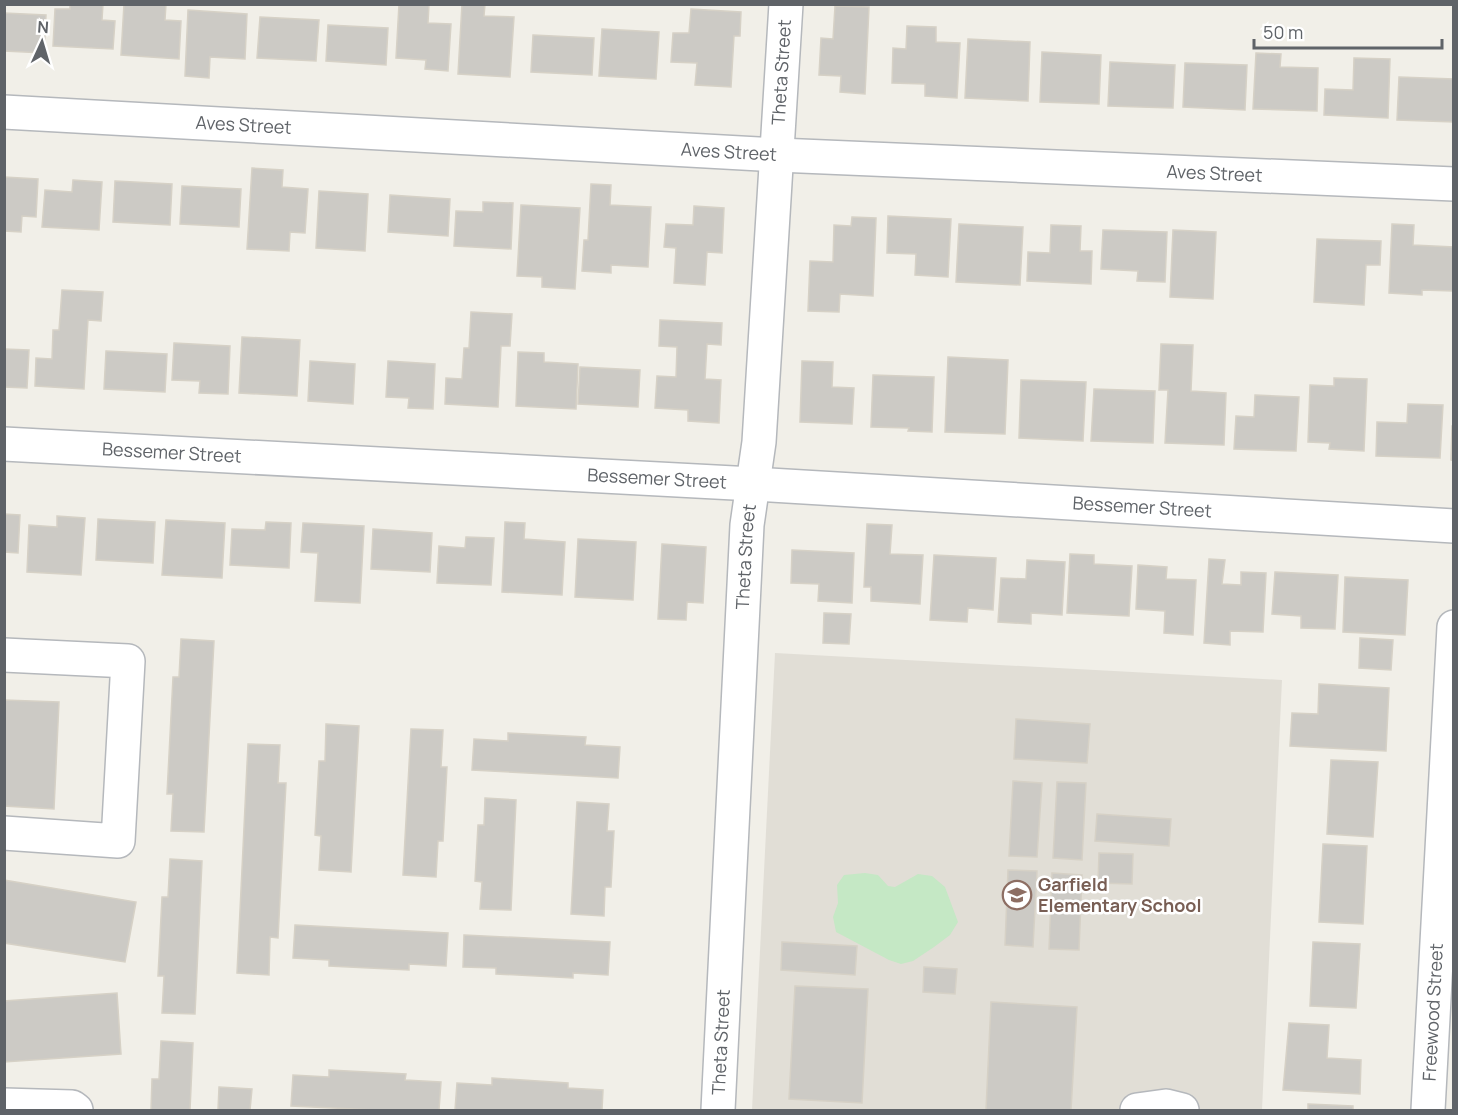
<svg xmlns="http://www.w3.org/2000/svg" width="1458" height="1115" font-family="Manrope,sans-serif">
<style>
.education{fill:#e1ded6}
.green{fill:#c5e8c5}
.building{fill:#cccac5;stroke:#d6d1c6;stroke-width:1.5}
.lines{fill:none;stroke-linecap:round;stroke-linejoin:round}
.minor-casing{stroke:#b5b8bc;stroke-width:36}
.minor{stroke:#fff;stroke-width:33}
.labels{text-anchor:middle;stroke-width:5;stroke-linejoin:round;paint-order:stroke}
.street-label{font-size:18px;fill:#5f6368;stroke:#fff}
.education-label{font-size:18px;font-weight:bold;fill:#785e54;stroke:#fff;text-anchor:start}
</style>
<rect width="100%" height="100%" fill="#f1efe8"/>
<path class="education" d="M775,653L1282,680L1262,1110H752Z"/>
<path class="green" d="M865,873L878,875L888,886L895,887L918,874L932,876L945,887L958,922L950,935L934,947L913,961L901,964L889,960L836,932L833,917L838,903L837,885L844,875Z"/>
<path class="building" d="M70,4H103L102,20L115,21L113,49L53,46L55,9H70Z
M124,4H166L165,20L181,21L179,59L121,55Z
M399,4H429L428,23L451,24L448,71L425,69L426,60L396,58Z
M462,4H485L484,16L514,17L510,77L458,74Z
M835,6L869,7L865,94L840,92L841,76L819,75L821,38L833,39Z
M691,9L741,12L740,36H734L731,87L695,85L697,63L671,62L673,33H689Z
M188,10L247,14L245,59L210,57L209,78L185,76Z
M4,13L46,15L44,53L4,51Z
M260,17L319,20L316,61L257,58Z
M328,25L388,28L386,65L326,61Z
M907,26L936,27V42L960,43L957,98L925,96V84L892,83L893,48L906,49Z
M602,29L659,32L656,79L599,76Z
M533,35L594,38L592,75L531,72Z
M968,39L1030,42L1028,101L965,98Z
M1042,52L1101,55L1099,104L1040,102Z
M1256,53L1281,54L1280,67L1318,68L1317,111L1253,109Z
M1354,58L1390,59L1388,118L1324,115L1325,89L1353,90Z
M1110,62L1175,65L1173,108L1108,106Z
M1185,63L1247,65L1245,110L1183,107Z
M1399,77L1454,79V122L1397,120Z
M252,168L283,170L282,187L308,189L305,233L290,232L289,251L247,249Z
M4,177L38,179L36,217L22,216L21,232L4,231Z
M73,180L102,182L99,230L42,227L45,190L72,192Z
M115,181L172,184L170,225L113,222Z
M591,184L611,185L610,205L651,207L648,267L611,265V273L582,271L584,240H588Z
M182,186L241,189L239,227L180,224Z
M319,191L368,194L365,251L316,248Z
M390,195L450,199L448,236L388,232Z
M483,202L513,203L511,249L454,246L456,211L483,212Z
M521,205L580,208L575,289L542,287V277L517,276Z
M694,206L724,208L722,253L707,252L705,285L674,283L676,248L664,247L666,224L693,225Z
M888,216L951,219L948,277L915,275L916,254L887,253Z
M852,217L876,218L873,296L840,294L839,312L808,311L810,261L833,262L834,225L851,226Z
M959,224L1023,227L1020,285L956,282Z
M1392,224L1414,225L1413,245L1454,247L1453,291L1422,290V295L1389,293Z
M1051,225L1081,226L1080,251H1092L1091,284L1027,281L1028,252L1050,253Z
M1103,230L1167,232L1165,282L1137,281L1138,271L1101,269Z
M1173,230L1216,232L1213,299L1170,297Z
M1317,239L1381,241L1380,265H1366L1364,305L1314,302Z
M62,290L103,292L101,321L88,320L84,389L35,386L36,358L52,359L53,330H59Z
M471,312L512,314L510,346H501L498,407L445,404L446,378L462,379L464,348H469Z
M660,320L722,323L721,345L707,344L705,379L721,380L719,423L688,421V410L655,408L657,376L676,377L677,347L659,346Z
M242,337L300,340L297,396L239,393Z
M174,343L230,346L228,394L199,393L200,381L172,380Z
M1161,344L1193,345L1191,391L1226,393L1224,445L1165,443L1168,390H1159Z
M4,349L29,350L27,388L4,387Z
M106,351L167,354L165,392L104,389Z
M518,352L544,353V362L578,364L576,409L516,406Z
M948,357L1008,360L1005,434L945,432Z
M310,361L355,364L353,404L308,401Z
M388,361L435,364L433,409L408,408L409,398L386,397Z
M802,361L833,362L832,387L854,388L852,424L800,422Z
M580,367L640,370L638,407L578,404Z
M873,375L934,377L932,432L908,431L909,428L871,427Z
M1334,378L1367,379L1364,451L1329,449L1330,443L1308,442L1310,385L1334,386Z
M1021,380L1086,382L1083,441L1019,438Z
M1094,389L1155,391L1153,443L1091,441Z
M1255,395L1299,397L1296,451L1234,449L1236,416L1254,417Z
M1408,404L1443,405L1440,458L1376,456L1377,422L1407,423Z
M1452,426H1454V461L1451,460Z
M4,514L20,515L18,553L4,552Z
M57,516L85,518L81,575L27,572L29,525L57,527Z
M98,519L155,522L153,563L96,560Z
M166,520L225,523L222,578L162,575Z
M266,522L291,523L289,568L230,565L232,529L265,530Z
M505,522L525,523L524,539L565,542L562,595L502,592Z
M303,523L364,526L360,603L315,601L318,553L301,552Z
M867,524L892,525L890,554L923,555L920,604L871,601V587H864Z
M373,529L432,533L430,572L371,569Z
M466,537L494,538L491,585L437,583L439,546L465,548Z
M578,539L636,542L633,600L575,597Z
M662,544L706,547L703,603L687,602L686,620L658,619Z
M792,550L854,553L852,603L818,601L819,584L791,583Z
M1070,554L1094,555V564L1132,566L1129,616L1067,613Z
M934,555L996,558L993,610L968,608L967,622L930,620Z
M1209,559L1225,560L1222,584L1241,585V572L1266,573L1263,632L1230,631V645L1204,643Z
M1027,560L1065,562L1062,615L1031,613V624L998,622L1001,578L1026,579Z
M1138,565L1167,567L1166,579L1196,580L1193,635L1164,633L1165,611L1136,609Z
M1275,572L1338,575L1335,629L1301,628V616L1272,614Z
M1345,577L1408,580L1405,635L1343,632Z
M824,613L851,614L849,644L823,643Z
M1360,638L1393,640L1391,670L1359,668Z
M181,639L214,641L204,832L171,831L173,794H167L173,677H179Z
M1319,684L1389,688L1386,751L1290,746L1292,713L1318,714Z
M4,700L59,702L54,809L4,806Z
M1016,719L1090,724L1087,763L1014,759Z
M326,724L359,726L351,872L319,870L321,836L315,835L319,761H325Z
M411,729L443,730L441,767H447L443,841H438L436,877L403,875Z
M508,733L586,737L585,745L620,747L618,778L472,770L474,739L508,741Z
M248,744L280,745L278,783H286L278,938L270,937L269,975L237,973Z
M1331,760L1378,762L1373,837L1327,834Z
M1013,781L1042,783L1037,857L1009,856Z
M1057,782L1086,783L1082,860L1053,858Z
M485,798L516,800L511,910L480,909L482,882L475,881L478,825H484Z
M577,802L609,804L607,831H614L611,887H605L604,916L571,914Z
M1097,814L1171,819L1169,846L1095,841Z
M1323,844L1367,846L1363,924L1319,922Z
M1099,853L1133,854L1132,884L1098,883Z
M170,859L202,861L195,1014L162,1013L164,976H158L162,897H168Z
M1008,870L1037,871L1033,947L1005,945Z
M1052,873L1082,875L1079,950L1049,949Z
M4,880L136,902L125,962L4,943Z
M295,925L448,933L446,966L409,964V970L329,966V960L293,958Z
M464,935L610,942L608,975L573,973V978L496,974V968L463,967Z
M782,942L857,946L855,975L781,970Z
M1313,942L1360,944L1356,1008L1310,1006Z
M924,967L957,969L955,994L923,992Z
M795,986L868,989L862,1103L789,1099Z
M117,993L121,1054L4,1062V1001Z
M991,1002L1077,1007L1071,1110H986Z
M1289,1023L1329,1025L1327,1058L1361,1060L1360,1094L1283,1090Z
M161,1041L193,1043L190,1110H151L152,1079H159Z
M329,1070L406,1074L405,1080L441,1082L439,1110H375L291,1106L293,1075L329,1077Z
M492,1078L568,1083V1088L603,1090L602,1110H455L457,1083L492,1085Z
M219,1087L252,1089L250,1110H218Z
M1308,1104L1353,1106V1110H1308Z"/>
<g class="lines">
<g class="minor-casing">
<g id="minor">
<path id="s1" d="M4,112L778,155L1454,184"/>
<path id="s2" d="M4,444L753,484L1454,526"/>
<path d="M4,655L128,661L118,841L4,833"/>
<path d="M4,1105L72,1107L76,1110"/>
<path id="s3" d="M718,1110L747,525L759,442L786,4"/>
<path d="M1137,1110L1166,1106L1182,1110"/>
<path id="s4" d="M1428,1110L1454,627"/>
</g>
</g>
<use href="#minor" class="minor"/>
</g>
<defs>
<g id="school-ring" transform="scale(1.5)"><circle r="9.5" fill="#fff" stroke="#8d6e63" stroke-width="1.5"/><path d="M0-5L7-2L0 1L-7-2ZM-4 1L0 2.5L4 1V4Q0 6-4 4Z" fill="#8d6e63"/></g>
</defs>
<g fill-rule="evenodd">
<use href="#school-ring" x="1017" y="895"/>
</g>
<g class="labels">
<g class="street-label">
<text dy="6" stroke="none"><textPath href="#s3" startOffset="1040">Theta Street</textPath></text>
<text dy="6" stroke="none"><textPath href="#s1" startOffset="240">Aves Street</textPath></text>
<text dy="6" stroke="none"><textPath href="#s1" startOffset="726">Aves Street</textPath></text>
<text dy="6" stroke="none"><textPath href="#s1" startOffset="1212">Aves Street</textPath></text>
<text dy="6" stroke="none"><textPath href="#s2" startOffset="168">Bessemer Street</textPath></text>
<text dy="6" stroke="none"><textPath href="#s2" startOffset="654">Bessemer Street</textPath></text>
<text dy="6" stroke="none"><textPath href="#s2" startOffset="1140">Bessemer Street</textPath></text>
<text dy="6" stroke="none"><textPath href="#s3" startOffset="554">Theta Street</textPath></text>
<text dy="6" stroke="none"><textPath href="#s4" startOffset="98">Freewood Street</textPath></text>
<text dy="6" stroke="none"><textPath href="#s3" startOffset="68">Theta Street</textPath></text>
</g>
<g class="education-label">
<text x="1038" y="891">Garfield<tspan x="1038" dy="21">Elementary School</tspan></text>
</g>
</g>
<rect width="1458" height="1115" fill="none" stroke="#5f6368" stroke-width="12"/>
<g transform="translate(42 42) rotate(4)" stroke="#ffffff" stroke-width="4.5" paint-order="stroke">
<path d="M0-4.5L10 22L0 15L-10 22Z" fill="#5f6368"/>
<text y="-9" font-size="16" font-weight="bold" text-anchor="middle" fill="#5f6368">N</text>
</g>
<path d="M1254 39v9h188v-9" fill="none" stroke="#5f6368" stroke-width="3"/>
<text x="1263" y="39" font-size="18" fill="#5f6368" stroke="#ffffff" stroke-width="4.5" paint-order="stroke">50 m</text>
</svg>
